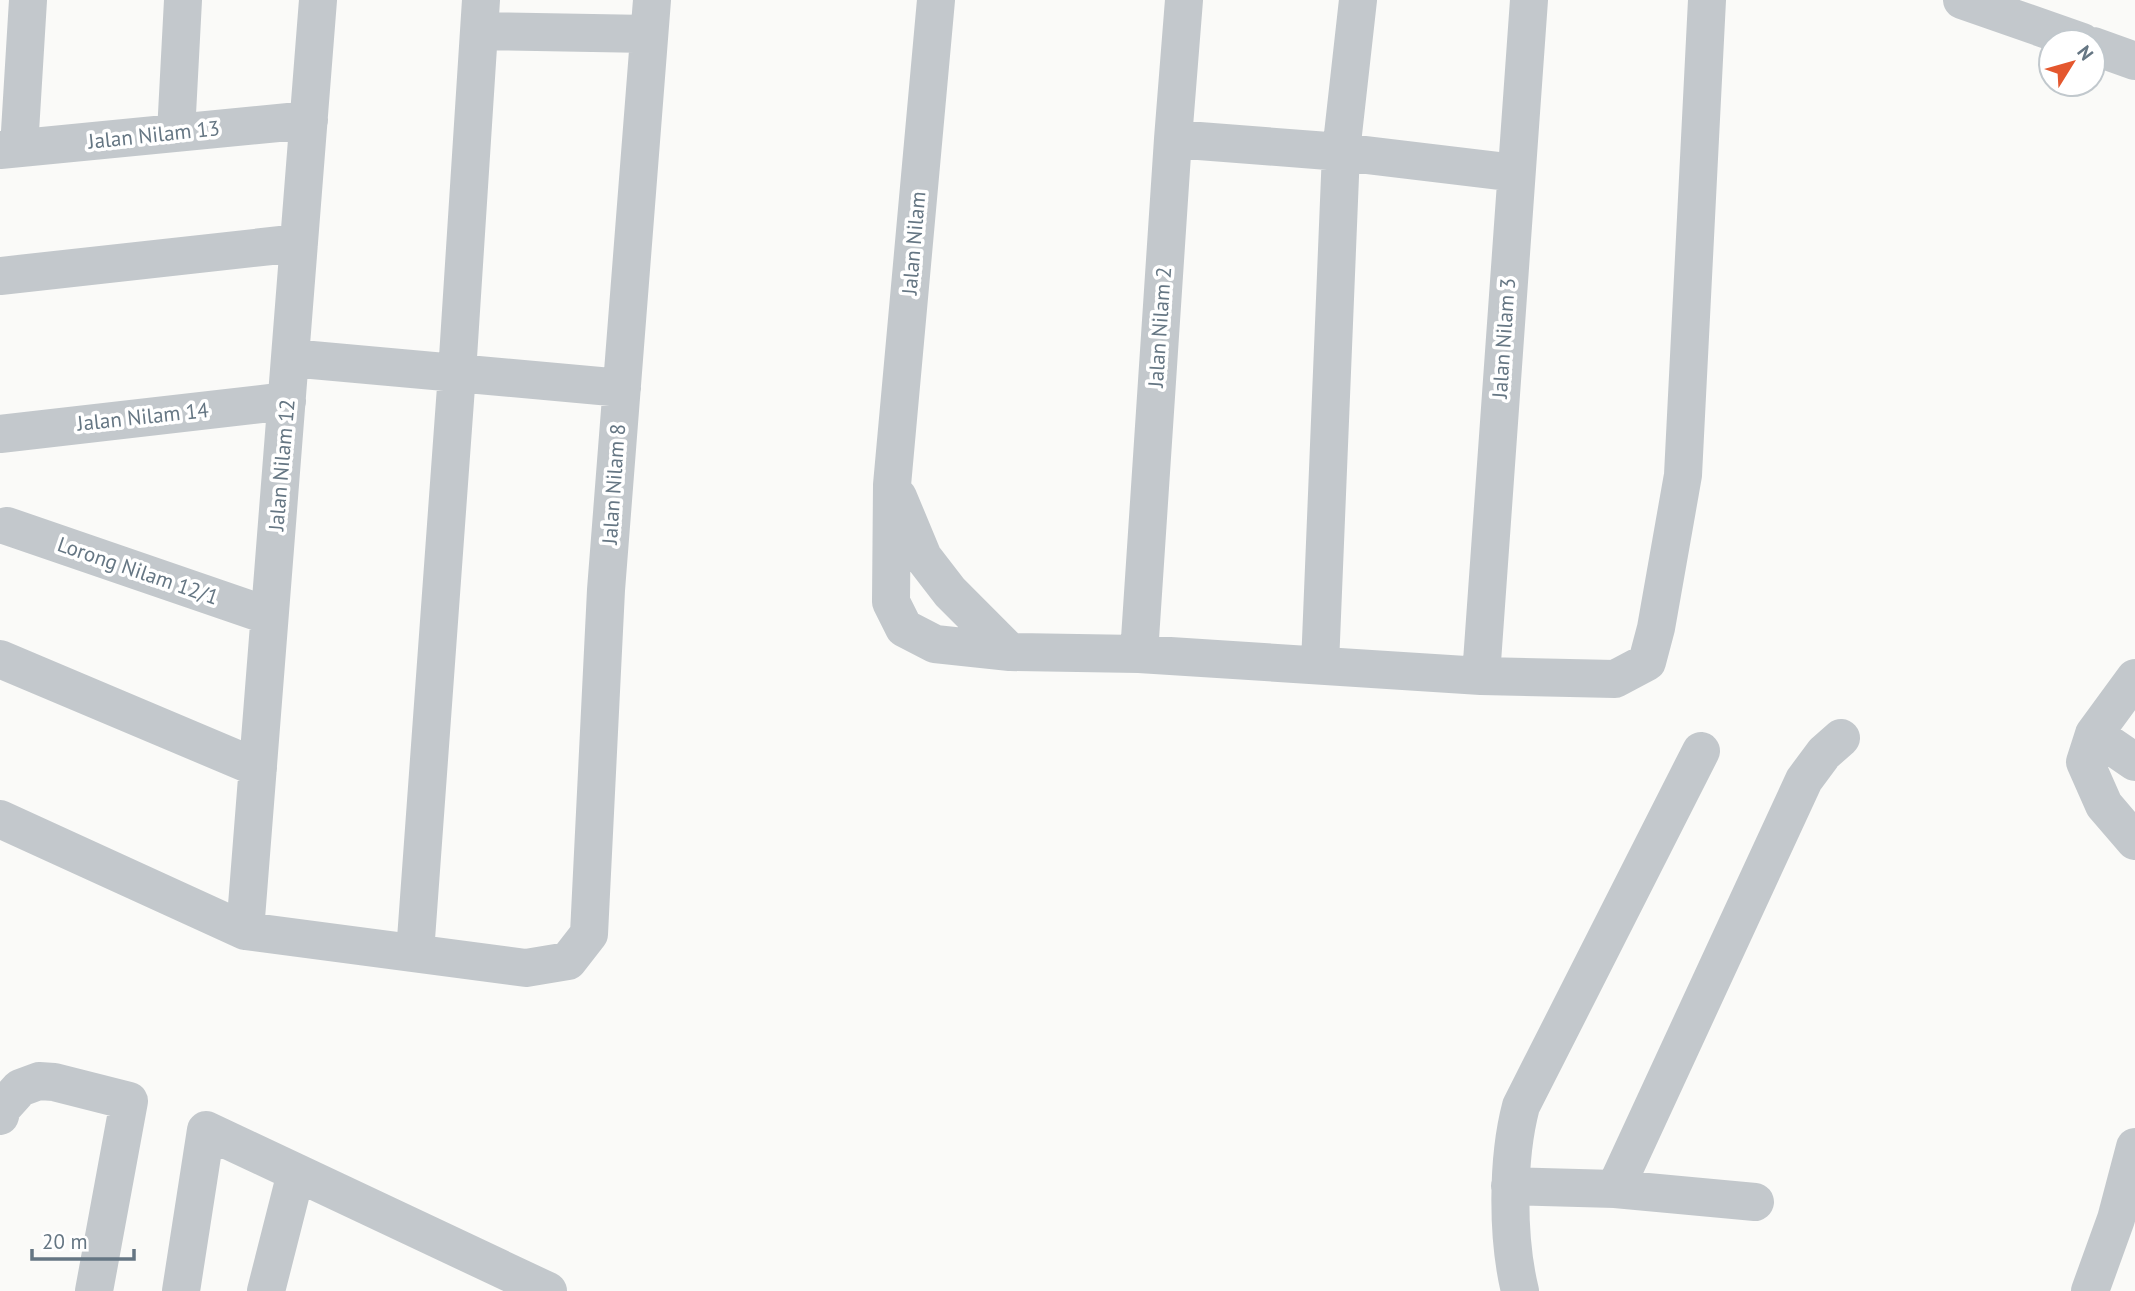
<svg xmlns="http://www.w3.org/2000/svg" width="2135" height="1291" font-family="'PT Sans',sans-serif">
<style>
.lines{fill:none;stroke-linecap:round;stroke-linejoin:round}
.minor{stroke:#c3c8cc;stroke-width:38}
.labels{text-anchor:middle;stroke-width:7;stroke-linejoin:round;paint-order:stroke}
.street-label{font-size:21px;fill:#657683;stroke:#fff}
</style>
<rect width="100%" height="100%" fill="#fafaf8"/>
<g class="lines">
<path class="minor" d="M936,0L892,485L891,602L904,628L935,644L1010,652L1139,654L1481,676L1615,679L1647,662L1656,628L1683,475L1707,0
M1962,0L2082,42
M479,31L649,34
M2093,46L2135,61
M176,133L183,0
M1173,139L1341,152L1516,173
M19,148L28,0
M0,150L309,120
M0,276L299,243
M290,358L622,388
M0,434L287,401
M898,497L923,557L950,592L1010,652
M7,526L269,616
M1139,654L1173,139L1184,0
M0,659L258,768
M1320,665L1341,152L1358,0
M1481,676L1529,0
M2135,678L2094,734L2085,762L2104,805L2135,841
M2094,734L2135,762
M0,819L245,931L526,968L568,961L589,934L606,590L652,0
M245,931L318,0
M415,953L457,373L481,0
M0,1116L2,1108L20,1088L39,1081L54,1082L129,1101L94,1291
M1510,1186L1615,1189L1755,1202
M1615,1189L1804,780L1824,753L1841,738
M181,1291L206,1130L548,1291
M266,1291L296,1173
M1520,1291C1507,1238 1507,1159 1521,1106L1701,751
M2090,1291L2116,1219L2135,1147"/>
</g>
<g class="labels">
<g class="street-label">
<text transform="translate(154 135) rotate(-6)" y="7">Jalan Nilam 13</text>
<text transform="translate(914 243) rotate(-85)" y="7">Jalan Nilam</text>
<text transform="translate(1160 327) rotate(-86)" y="7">Jalan Nilam 2</text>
<text transform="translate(1504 338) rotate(-86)" y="7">Jalan Nilam 3</text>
<text transform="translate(143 417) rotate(-6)" y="7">Jalan Nilam 14</text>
<text transform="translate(282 465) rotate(-85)" y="7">Jalan Nilam 12</text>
<text transform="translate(614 484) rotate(-86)" y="7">Jalan Nilam 8</text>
<text transform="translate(138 571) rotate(19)" y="7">Lorong Nilam 12/1</text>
</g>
</g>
<g transform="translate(2072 63) rotate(53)"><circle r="33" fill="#ffffff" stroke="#c1c8cd" stroke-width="2"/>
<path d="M0-5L12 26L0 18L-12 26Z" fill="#e4572e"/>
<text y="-10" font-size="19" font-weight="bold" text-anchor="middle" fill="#657683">N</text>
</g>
<path d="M32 1249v10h102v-10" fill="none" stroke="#657683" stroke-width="3.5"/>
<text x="42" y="1249" font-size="21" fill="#657683" stroke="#ffffff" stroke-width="5" paint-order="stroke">20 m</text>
</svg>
